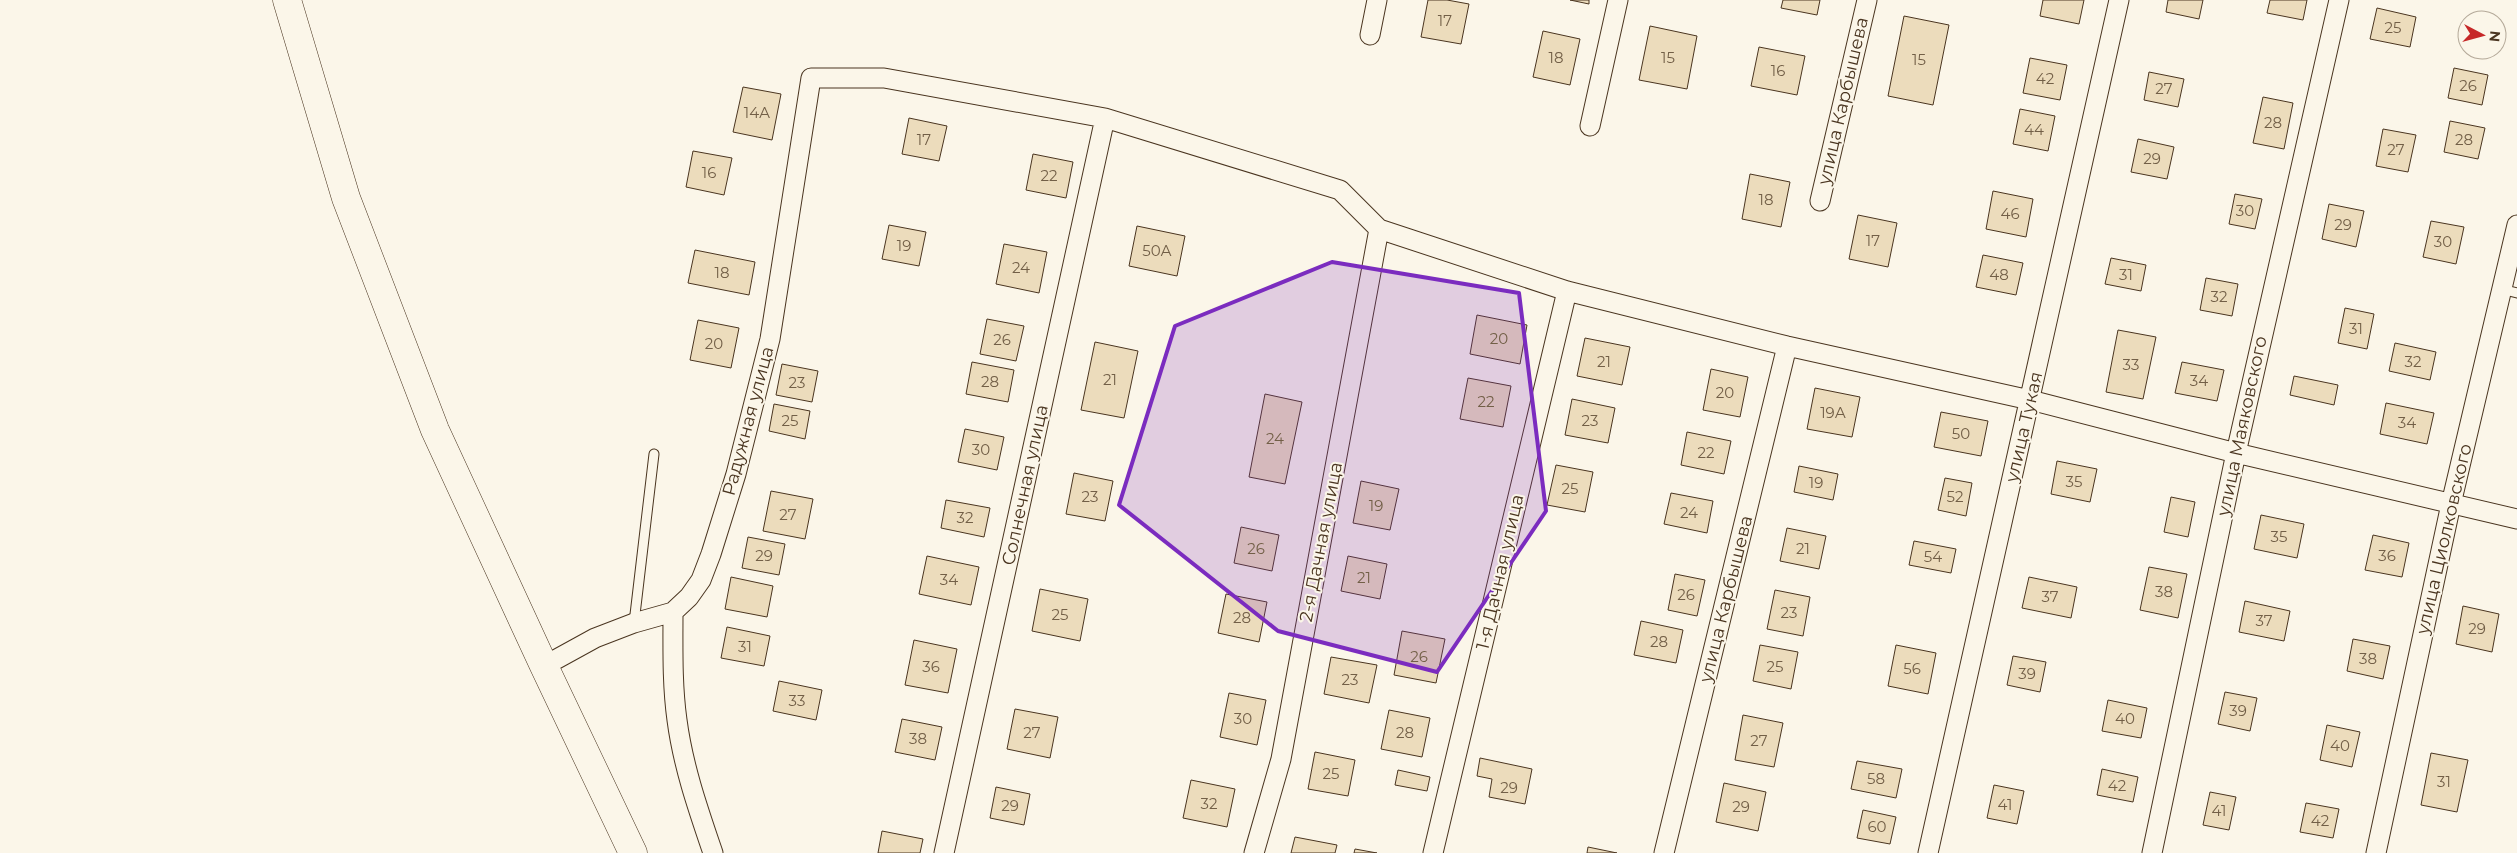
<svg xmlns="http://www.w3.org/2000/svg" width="2517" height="853" font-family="Montserrat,sans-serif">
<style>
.building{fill:#ecdcbc;stroke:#4a3520}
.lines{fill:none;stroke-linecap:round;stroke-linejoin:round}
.lane-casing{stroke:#4a3520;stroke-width:11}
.street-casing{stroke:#4a3520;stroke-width:21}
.primary-casing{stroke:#4a3520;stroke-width:29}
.lane{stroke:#fbf6e9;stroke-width:9}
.street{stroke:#fbf6e9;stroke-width:19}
.primary{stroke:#fbf6e9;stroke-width:28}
.marked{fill:#7b2cbf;fill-opacity:0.2;stroke:#7b2cbf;stroke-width:4;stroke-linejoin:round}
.labels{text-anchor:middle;stroke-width:4;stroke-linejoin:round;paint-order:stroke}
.number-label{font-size:15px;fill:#725f47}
.street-label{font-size:18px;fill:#4a3520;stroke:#fbf6e9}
</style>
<rect width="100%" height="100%" fill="#fbf6e9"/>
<path class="building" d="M1428,0H1447L1469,4L1461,44L1421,37Z
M1570,0H1589V4Z
M1783,0H1820L1817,15L1781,8Z
M2043,0H2084L2079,24L2040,16Z
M2168,0H2203L2199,19L2166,12Z
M2270,0H2307L2303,20L2267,13Z
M2377,8L2416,17L2410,47L2370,39Z
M1904,16L1949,25L1933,105L1888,96Z
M1650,26L1697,36L1687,89L1639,80Z
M1543,31L1580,39L1570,85L1533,77Z
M1759,47L1805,56L1797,95L1751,86Z
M2030,58L2067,65L2060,100L2023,93Z
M2454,68L2488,75L2482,105L2448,98Z
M2149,72L2184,79L2178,107L2144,100Z
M743,87L781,94L772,140L733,132Z
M2263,97L2293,103L2284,149L2253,143Z
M2020,109L2055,116L2048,151L2013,144Z
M909,118L947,126L939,161L902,154Z
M2450,121L2485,128L2478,159L2444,152Z
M2383,129L2416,135L2408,172L2376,166Z
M2138,139L2174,147L2167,179L2131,172Z
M693,151L732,158L724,195L686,187Z
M1033,154L1073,162L1066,198L1026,190Z
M1750,174L1790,182L1781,227L1742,219Z
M1993,191L2033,199L2026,237L1986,229Z
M2235,194L2262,199L2255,229L2229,224Z
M2329,204L2364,211L2356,247L2322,239Z
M1858,215L1897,223L1888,267L1849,259Z
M2431,221L2464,227L2456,264L2423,257Z
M889,225L926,232L919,266L882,259Z
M1137,226L1185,236L1177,276L1129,266Z
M1004,244L1047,252L1039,293L996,284Z
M695,250L755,262L749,295L688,283Z
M1983,255L2023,263L2016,295L1976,287Z
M2111,258L2146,265L2141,291L2105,284Z
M2206,278L2238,284L2232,316L2200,310Z
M2345,308L2374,314L2367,349L2338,343Z
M1477,315L1527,325L1520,364L1470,354Z
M987,319L1024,326L1016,361L980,354Z
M698,320L739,328L731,368L690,360Z
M2118,330L2156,337L2143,399L2106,392Z
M1585,338L1630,347L1622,385L1577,376Z
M1095,342L1138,351L1124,418L1081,410Z
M2395,343L2436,352L2430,380L2389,371Z
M972,362L1014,370L1008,402L966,394Z
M2182,362L2224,370L2217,401L2175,393Z
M782,364L818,371L812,402L776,395Z
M1711,369L1748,377L1740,417L1703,410Z
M2294,376L2338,385L2334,405L2290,395Z
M1468,378L1511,386L1503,427L1460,419Z
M1815,388L1860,397L1852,437L1807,429Z
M1265,394L1302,402L1285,484L1249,477Z
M1572,399L1615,408L1608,443L1565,435Z
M2386,403L2434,413L2427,444L2380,434Z
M774,404L810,411L805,439L769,431Z
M1941,412L1988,421L1981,456L1934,447Z
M965,429L1004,437L997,470L958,462Z
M1687,432L1731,441L1724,474L1681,465Z
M2057,461L2097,469L2090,502L2051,494Z
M1556,465L1593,472L1585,512L1547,505Z
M1799,466L1838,474L1833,500L1794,492Z
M1074,473L1113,481L1105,521L1066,514Z
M1945,478L1972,483L1966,516L1938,510Z
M1361,481L1399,489L1390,530L1353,523Z
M771,491L813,499L805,539L763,531Z
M1671,493L1713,501L1707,533L1664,524Z
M2171,497L2195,502L2188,537L2164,532Z
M946,500L990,508L984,537L941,528Z
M2261,515L2304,524L2297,558L2254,549Z
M1241,527L1279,535L1272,571L1234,563Z
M1787,528L1826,536L1819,569L1780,561Z
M2373,535L2409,543L2402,577L2365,570Z
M748,537L785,544L779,575L742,568Z
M1914,541L1956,549L1951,573L1909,565Z
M927,556L979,567L971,605L919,594Z
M1348,556L1387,564L1380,599L1341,591Z
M2149,567L2187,574L2178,618L2140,610Z
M1675,574L1705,580L1697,616L1668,610Z
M731,577L773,586L767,617L725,609Z
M2029,577L2077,587L2071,618L2022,608Z
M1040,589L1088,599L1080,641L1032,631Z
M1775,590L1810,597L1803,636L1767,629Z
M1226,594L1267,602L1259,642L1218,633Z
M2245,601L2290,611L2284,641L2239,632Z
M2463,606L2499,614L2492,652L2456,644Z
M1641,621L1683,630L1676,663L1634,655Z
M727,627L770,636L764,666L721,658Z
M1402,631L1445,639L1436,683L1394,675Z
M2353,639L2390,646L2383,679L2347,671Z
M914,640L957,649L948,693L905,685Z
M1760,645L1798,652L1791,689L1753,681Z
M1896,645L1936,653L1928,694L1888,686Z
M2013,656L2046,662L2040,692L2007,685Z
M1331,657L1377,665L1369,703L1324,694Z
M779,681L822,690L816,720L773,711Z
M2225,692L2257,698L2250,731L2218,724Z
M1229,693L1266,700L1257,745L1220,737Z
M2108,700L2147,708L2141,738L2102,731Z
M1015,709L1058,717L1050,758L1007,749Z
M1389,710L1430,718L1422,757L1381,749Z
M1743,715L1783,723L1774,767L1735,760Z
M902,719L942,727L935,760L895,752Z
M2327,725L2360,732L2352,767L2320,760Z
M1315,752L1355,760L1348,796L1308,789Z
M2431,753L2468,760L2457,812L2421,805Z
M1480,758L1532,769L1525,804L1489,797L1492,779L1477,776Z
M1857,761L1902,769L1896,798L1851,789Z
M2102,769L2138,777L2133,802L2097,795Z
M1398,770L1430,777L1427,791L1395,785Z
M1191,780L1235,789L1227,827L1183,818Z
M1724,783L1766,792L1758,831L1716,822Z
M1994,785L2024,791L2017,824L1987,818Z
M996,787L1030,794L1024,825L990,818Z
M2210,792L2236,797L2229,830L2203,825Z
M2306,803L2339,809L2333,838L2300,832Z
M1863,810L1896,817L1890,844L1857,838Z
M882,831L923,839L920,853H878Z
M1295,837L1337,845L1335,853H1291Z
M1588,847L1617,853H1587Z
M1355,849L1377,853H1354Z"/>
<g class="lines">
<g class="lane-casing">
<path id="lane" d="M2501,289L2517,293
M634,623L654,454"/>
</g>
<g class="street-casing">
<path id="street" d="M1370,35L1377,0
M1590,126L1618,0
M1820,201L1867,0
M673,612C673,648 672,684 677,720C683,766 698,809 713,853
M544,666L595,638L634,623L673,612L689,597L701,580L711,554L736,474L770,339L811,78H884L1105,118L1340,190L1379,229L1567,291L1787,346L2030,400L2236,453L2517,519
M944,853L1105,118
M1254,853L1281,759L1379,229
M1433,853L1567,291
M1664,853L1787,346
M1928,853L2119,0
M2152,853L2236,453L2339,0
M2376,853L2451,504L2517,225"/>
</g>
<g class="primary-casing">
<path id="primary" d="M287,0L346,198L435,430L544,666L633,853"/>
</g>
<use href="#lane" class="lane"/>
<use href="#street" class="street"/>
<use href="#primary" class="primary"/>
</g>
<path class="marked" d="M1332,262L1519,293L1546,511L1437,672L1278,631L1119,505L1175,326Z"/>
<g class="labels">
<g class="number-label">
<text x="1445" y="26">17</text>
<text x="2393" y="33">25</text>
<text x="1556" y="63">18</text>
<text x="1668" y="63">15</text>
<text x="1919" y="65">15</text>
<text x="1778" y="76">16</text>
<text x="2045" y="84">42</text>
<text x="2468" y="91">26</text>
<text x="2164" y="94">27</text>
<text x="757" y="118">14А</text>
<text x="2273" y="128">28</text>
<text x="2034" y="135">44</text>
<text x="924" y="145">17</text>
<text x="2464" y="145">28</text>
<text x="2396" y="155">27</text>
<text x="2152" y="164">29</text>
<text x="709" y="178">16</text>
<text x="1049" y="181">22</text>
<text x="1766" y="205">18</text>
<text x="2245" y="216">30</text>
<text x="2010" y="219">46</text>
<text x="2343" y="230">29</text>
<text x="1873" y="246">17</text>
<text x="2443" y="247">30</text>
<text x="904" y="251">19</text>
<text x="1157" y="256">50А</text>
<text x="1021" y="273">24</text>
<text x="722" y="278">18</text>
<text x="1999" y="280">48</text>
<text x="2126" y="280">31</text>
<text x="2219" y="302">32</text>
<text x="2356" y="334">31</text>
<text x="1499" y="344">20</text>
<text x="1002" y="345">26</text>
<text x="714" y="349">20</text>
<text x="1604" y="367">21</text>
<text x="2413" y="367">32</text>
<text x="2131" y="370">33</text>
<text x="1110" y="385">21</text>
<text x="2199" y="386">34</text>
<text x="990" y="387">28</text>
<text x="797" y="388">23</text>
<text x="1725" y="398">20</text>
<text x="1486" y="407">22</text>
<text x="1833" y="418">19А</text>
<text x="790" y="426">25</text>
<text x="1590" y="426">23</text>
<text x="2407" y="428">34</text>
<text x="1961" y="439">50</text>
<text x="1275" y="444">24</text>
<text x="981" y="455">30</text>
<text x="1706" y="458">22</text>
<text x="2074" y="487">35</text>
<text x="1816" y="488">19</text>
<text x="1570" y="494">25</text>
<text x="1090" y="502">23</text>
<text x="1955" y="502">52</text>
<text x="1376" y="511">19</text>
<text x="1689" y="518">24</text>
<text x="788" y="520">27</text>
<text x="965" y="523">32</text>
<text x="2279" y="542">35</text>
<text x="1256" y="554">26</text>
<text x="1803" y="554">21</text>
<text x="764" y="561">29</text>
<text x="2387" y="561">36</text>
<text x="1933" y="562">54</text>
<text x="1364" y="583">21</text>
<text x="949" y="585">34</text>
<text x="2164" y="597">38</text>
<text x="1686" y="600">26</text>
<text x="2050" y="602">37</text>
<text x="1789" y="618">23</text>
<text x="1060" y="620">25</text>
<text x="1242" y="623">28</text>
<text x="2264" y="626">37</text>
<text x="2477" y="634">29</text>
<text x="1659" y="647">28</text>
<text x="745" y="652">31</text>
<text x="1419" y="662">26</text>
<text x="2368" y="664">38</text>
<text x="931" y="672">36</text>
<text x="1775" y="672">25</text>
<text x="1912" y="674">56</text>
<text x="2027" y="679">39</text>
<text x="1350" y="685">23</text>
<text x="797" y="706">33</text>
<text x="2238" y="716">39</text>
<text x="1243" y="724">30</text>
<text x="2125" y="724">40</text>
<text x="1032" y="738">27</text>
<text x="1405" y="738">28</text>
<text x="918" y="744">38</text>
<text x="1759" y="746">27</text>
<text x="2340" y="751">40</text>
<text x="1331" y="779">25</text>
<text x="1876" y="784">58</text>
<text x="2444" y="787">31</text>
<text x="2117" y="791">42</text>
<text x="1509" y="793">29</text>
<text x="1209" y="809">32</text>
<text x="2005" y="810">41</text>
<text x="1010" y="811">29</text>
<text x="1741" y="812">29</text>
<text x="2219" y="816">41</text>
<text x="2320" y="826">42</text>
<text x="1877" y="832">60</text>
</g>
<g class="street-label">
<text transform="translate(1843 101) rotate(-77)" y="6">улица Карбышева</text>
<text transform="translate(748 421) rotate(-75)" y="6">Радужная улица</text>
<text transform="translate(2242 426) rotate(-78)" y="6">улица Маяковского</text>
<text transform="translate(2024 427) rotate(-77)" y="6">улица Тукая</text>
<text transform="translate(1025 485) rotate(-78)" y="6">Солнечная улица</text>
<text transform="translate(2444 539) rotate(-77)" y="6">улица Циолковского</text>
<text transform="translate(1321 542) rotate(-79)" y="6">2-я Дачная улица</text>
<text transform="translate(1500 572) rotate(-77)" y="6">1-я Дачная улица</text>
<text transform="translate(1726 599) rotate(-76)" y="6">улица Карбышева</text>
</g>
</g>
<g transform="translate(2482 35) rotate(96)"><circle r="24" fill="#fbf6e9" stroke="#b4a999"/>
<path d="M0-4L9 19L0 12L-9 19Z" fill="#c62828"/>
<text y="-8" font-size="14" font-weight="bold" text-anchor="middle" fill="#4a3520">N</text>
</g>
</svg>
